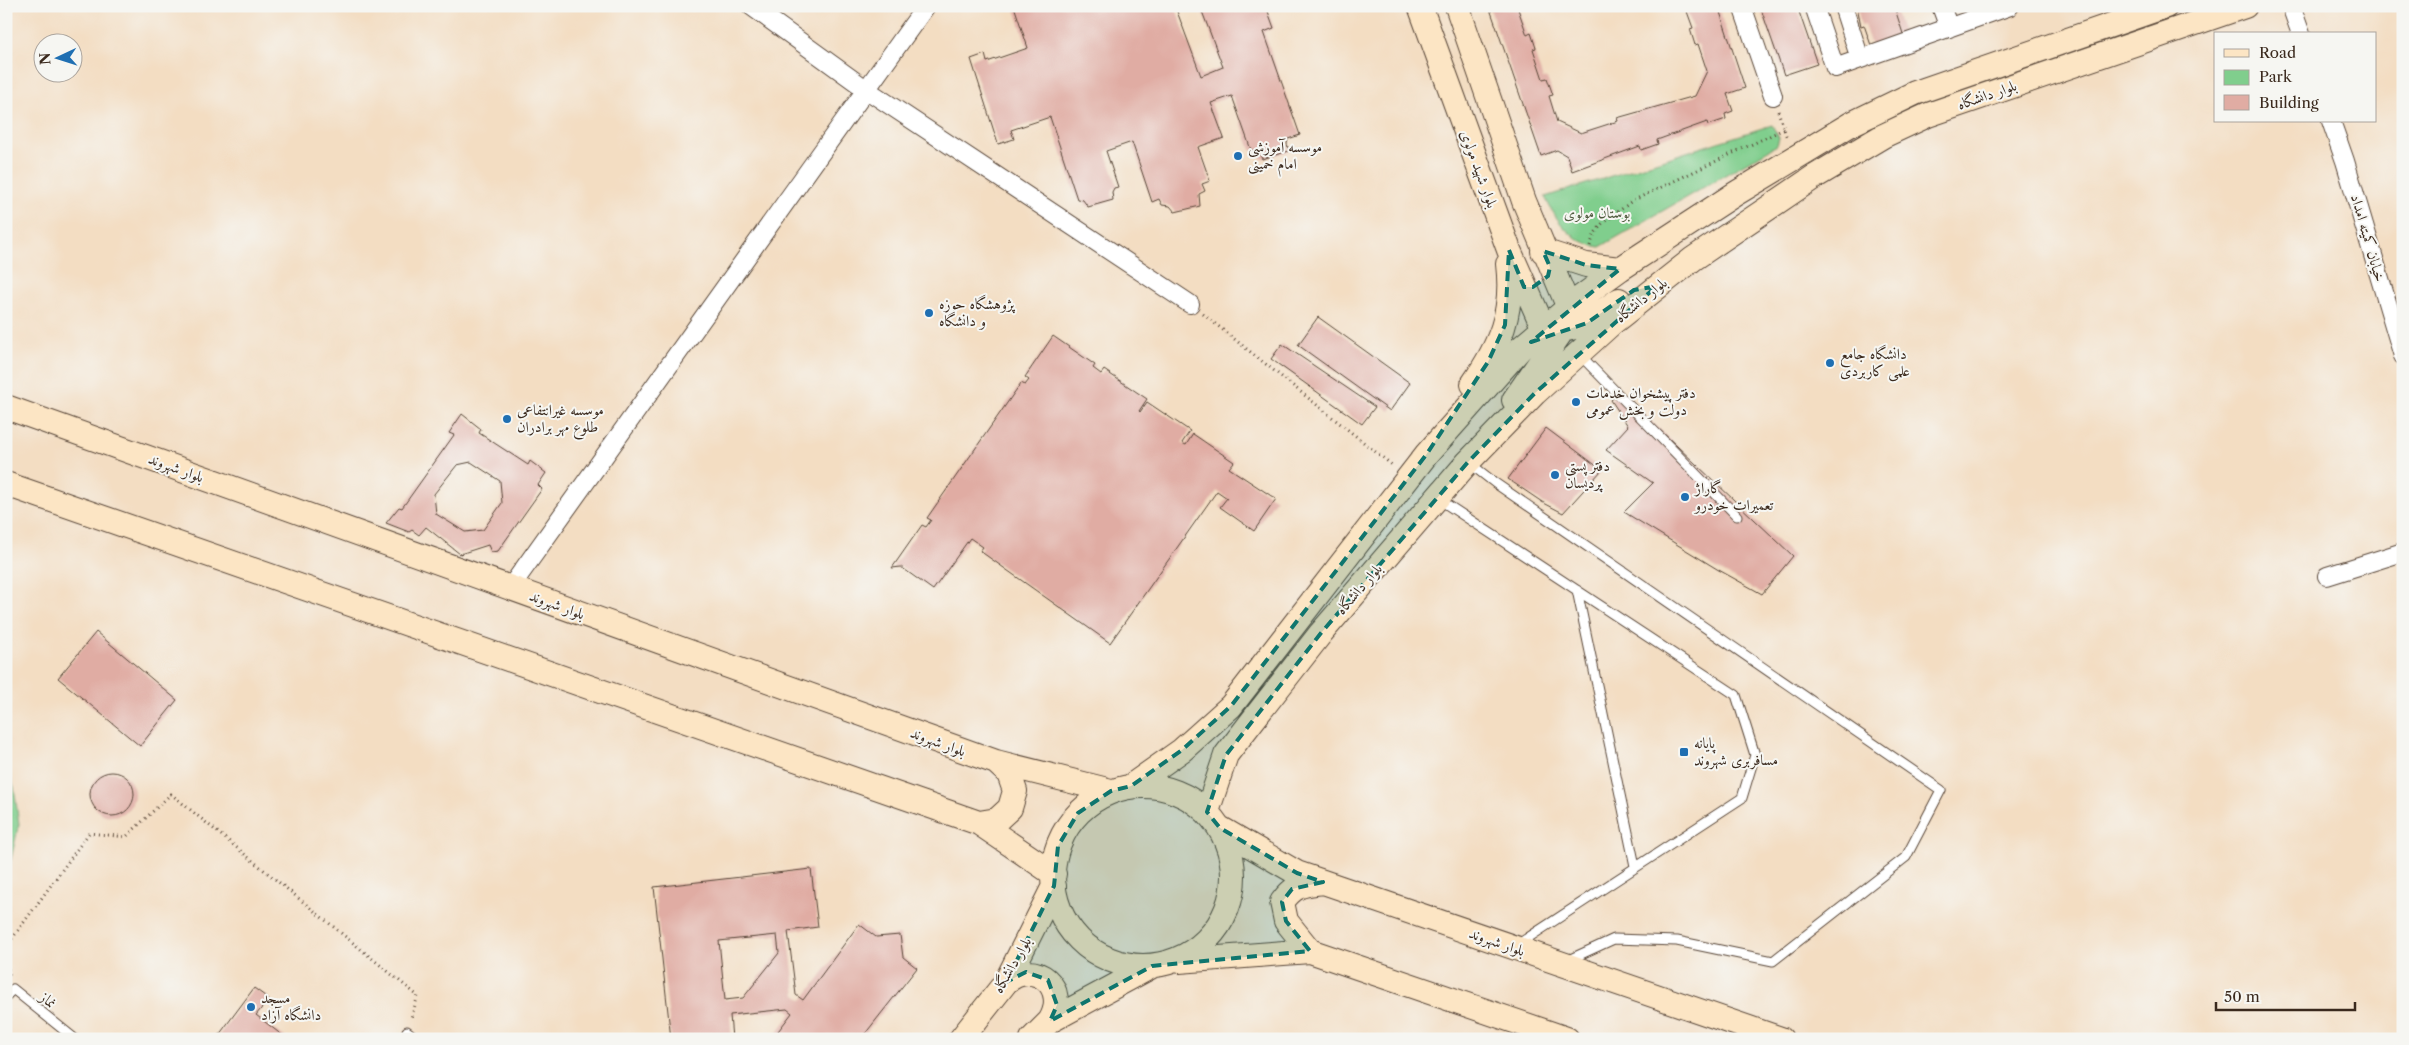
<svg xmlns="http://www.w3.org/2000/svg" width="2409" height="1045" font-family="'Libre Caslon Text',Amiri,serif">
<style>
.green{fill:#80ce8d;stroke:#5e7c56}
.building{fill:#e0aca3;fill-rule:evenodd}
.lines{fill:none;stroke-linecap:round;stroke-linejoin:round}
.lane-casing{stroke:#574537;stroke-width:11}
.street-casing{stroke:#574537;stroke-width:20}
.secondary-casing{stroke:#574537;stroke-width:26}
.path{stroke:#574537;stroke-width:3;stroke-dasharray:1 4;stroke-linecap:butt}
.lane{stroke:#fff;stroke-width:9}
.street{stroke:#fff;stroke-width:18}
.secondary{stroke:#fce5c4;stroke-width:24}
.marked{fill:#0f766e;fill-opacity:0.2;stroke:#0f766e;stroke-width:4;stroke-dasharray:10 6;stroke-linejoin:round}
.poi-dot{fill:#1f6fb2;stroke:#f6f6f2;stroke-width:2}
.labels{text-anchor:middle;stroke-width:4;stroke-linejoin:round;paint-order:stroke}
.street-label{font-size:15px;fill:#3b2a1e;stroke:#f6f6f2}
.poi-label{font-size:15px;fill:#3b2a1e;stroke:#f6f6f2;text-anchor:start}
.park-label{font-size:15px;fill:#505b3f;stroke:#f6f6f2}
</style>
<rect width="100%" height="100%" fill="#f6f6f2"/>
<filter id="ink" filterUnits="userSpaceOnUse"><feTurbulence type="fractalNoise" baseFrequency=".02" numOctaves="2"/><feDisplacementMap in="SourceGraphic" scale="10" xChannelSelector="R" yChannelSelector="G"/><feConvolveMatrix kernelMatrix="1 2 1 2 8 2 1 2 1" color-interpolation-filters="sRGB"/></filter>
<filter id="wash" filterUnits="userSpaceOnUse"><feTurbulence type="fractalNoise" baseFrequency=".0096" numOctaves="4" result="noise"/><feDisplacementMap in="SourceGraphic" scale="20" xChannelSelector="R" yChannelSelector="G"/><feGaussianBlur stdDeviation="1.12" result="paint"/><feColorMatrix in="noise" values="0 0 0 0 0 0 0 0 0 0 0 0 0 0 0 0 0 1.4 0 .05"/><feComposite in="paint" operator="in"/></filter>
<g filter="url(#wash)">
<rect width="100%" height="100%" fill="#f3ddc2"/>
<path class="green" d="M1772,125L1779,138L1777,145L1600,247C1571,242 1557,222 1545,197Z
M6,765L14,787L19,824L6,881Z"/>
<g id="blocks">
<path class="building" d="M1014,6H1175L1201,76L1223,67L1200,6H1266L1274,28L1264,32L1300,135L1288,139L1287,144L1289,151L1262,159L1258,151L1251,150L1232,96L1211,103L1224,138L1198,147L1210,181L1202,184L1205,191L1199,194L1200,206L1175,212L1170,206L1162,205L1159,199L1152,202L1132,142L1106,151L1118,187L1114,188L1112,192L1113,200L1088,207L1083,200L1077,199L1050,117L1011,130L1014,139L998,144L971,59L985,54L987,62L1028,48Z
M1489,6H1517L1527,35L1531,33L1536,48L1533,49L1543,79L1547,78L1553,95L1549,96L1557,122L1581,133L1618,121L1617,118L1695,96L1707,71L1698,44L1695,45L1690,29L1693,28L1685,6H1718L1745,88L1727,94L1733,111L1725,114L1726,119L1708,125L1707,122L1657,140L1658,144L1641,150L1640,146L1572,171L1567,156L1557,150L1541,156Z
M1760,6H1797L1817,64L1784,75Z
M1857,6H1894L1906,43L1874,54L1864,25L1861,26Z
M1318,317L1410,383L1390,411L1298,345Z
M1053,336L1095,365L1093,368L1101,374L1104,370L1147,399L1139,411L1140,412L1147,402L1190,431L1182,443L1186,445L1193,434L1234,462L1229,468L1276,499L1254,531L1220,507L1227,498L1217,491L1110,643L980,551L983,547L970,538L933,590L901,567L892,568L922,525L926,527L931,520L927,518L1021,383L1025,385L1029,380L1025,377Z
M1282,344L1375,407L1362,424L1271,359Z
M1620,392L1793,556L1762,594L1717,569L1624,512L1653,483L1606,450L1628,426L1611,400Z
M462,414L481,429L479,433L528,465L530,461L546,473L538,485L542,489L498,551L491,552L488,545L460,554L426,527L419,535L412,530L409,532L386,523L399,507L402,508L454,435L449,433ZM471,462L500,481L502,503L483,530L465,532L436,514L434,494L457,465Z
M1546,428L1602,470L1563,513L1542,502L1508,479Z
M96,632L177,700L140,746L58,678Z
M90 794a22 22 0 1 1 44 0a22 22 0 1 1-44 0Z
M811,869L818,927L788,931L796,995L803,1000L859,924L876,937L900,935L903,957L917,968L861,1039H772L792,1013L787,1009L730,1015L732,1039H671L654,887ZM777,935L779,953L743,998L725,1000L719,941Z
M254,988L269,999L256,1015L287,1039H216Z"/>
</g>
</g>
<g filter="url(#ink)">
<use href="#blocks" fill-opacity="0" stroke="#574537" stroke-width="1"/>
<g class="lines">
<g class="lane-casing">
<path id="lane" d="M1579,354L1737,516
M1468,462L1495,483L1941,790L1906,857L1773,961L1677,941L1614,939L1566,961
M1437,498L1736,695L1755,755L1742,798L1517,945
M1577,590L1635,866
M6,996L13,989L75,1039
M407,1031L417,1039"/>
</g>
<g class="street-casing">
<path id="street" d="M751,6L867,90L1190,304
M1742,6L1773,96
M1814,6L1835,68L2010,6
M1843,6L1860,59
M1941,6L1949,28
M2291,6L2301,34
M2331,121L2345,161L2403,356
M2327,576L2403,552
M510,588L926,6"/>
</g>
<g class="secondary-casing">
<path id="secondary" d="M1420,6L1509,250L1544,329
M1457,6L1524,201L1569,308L1562,331L1514,400
M1543,251L1586,265L1620,269
M1551,330C1577,333 1598,314 1619,300
M1473,384C1500,345 1514,313 1508,264
M6,407L996,762L1111,791
M6,484L979,823L1054,874
M1131,786L1182,750L1231,706L1426,455L1521,348L1580,298L1620,269L1735,194L1851,124L1915,93L2166,6
M1053 876a90 90 0 1 1 180 0a90 90 0 1 1-180 0Z
M1207,812L1226,755L1253,720L1321,633L1468,462L1535,393L1612,323L1693,259L1814,177L1883,136L1928,115L2245,6
M979,823L997,820L1010,808L1015,791L1009,774L996,762
M1220,828L1297,873L1781,1039
M1310,951L1286,921L1282,902C1295,884 1302,885 1323,882
M1179,961L1310,951L1567,1039
M1006,982C1035,957 1070,988 1050,1021
M961,1039L1006,982L1054,886
M1032,1039L1050,1021L1152,966"/>
</g>
<path class="path" d="M1778,111L1787,138
M1590,246L1595,233L1602,224L1632,201L1784,129
M1203,314L1392,465
M6,947L89,833L126,837L171,794L418,996L411,1018
M6,959L10,978"/>
<use href="#lane" class="lane"/>
<use href="#street" class="street"/>
<use href="#secondary" class="secondary"/>
</g>
</g>
<path class="marked" d="M1509,250L1524,287H1533L1548,276L1550,267L1543,251L1586,265L1620,269L1531,342L1587,323L1634,290L1657,286L1535,393L1468,462L1321,633L1226,755L1207,812L1220,828L1297,873L1323,882L1292,889L1282,902L1286,921L1310,951L1152,966L1050,1021L1057,1005L1048,980L1026,972L1006,982L1054,886L1058,846L1078,813L1111,791L1131,786L1182,750L1231,706L1426,455L1488,362L1505,325Z"/>
<g class="poi-dot">
<circle cx="1238" cy="156" r="5"/>
<circle cx="929" cy="313" r="5"/>
<circle cx="1830" cy="363" r="5"/>
<circle cx="1576" cy="402" r="5"/>
<circle cx="507" cy="419" r="5"/>
<circle cx="1555" cy="475" r="5"/>
<circle cx="1685" cy="497" r="5"/>
<rect x="1679" y="747" width="10" height="10" rx="2.5"/>
<circle cx="251" cy="1007" r="5"/>
</g>
<g class="labels">
<g class="street-label">
<text transform="translate(1987 95) rotate(-19)" y="5">بلوار دانشگاه</text>
<text transform="translate(1479 169) rotate(70)" y="5">بلوار شهید مولوی</text>
<text transform="translate(2368 238) rotate(74)" y="5">خیابان کمیته امداد</text>
<text transform="translate(1641 300) rotate(-39)" y="5">بلوار دانشگاه</text>
<text transform="translate(176 468) rotate(20)" y="5">بلوار شهروند</text>
<text transform="translate(1359 589) rotate(-49)" y="5">بلوار دانشگاه</text>
<text transform="translate(557 605) rotate(20)" y="5">بلوار شهروند</text>
<text transform="translate(938 742) rotate(20)" y="5">بلوار شهروند</text>
<text transform="translate(1497 942) rotate(19)" y="5">بلوار شهروند</text>
<text transform="translate(1012 965) rotate(-60)" y="5">بلوار دانشگاه</text>
<text transform="translate(48 1000) rotate(39)" y="5">نماز</text>
</g>
<g class="poi-label">
<text x="1248" y="152">موسسه آموزشی<tspan x="1248" dy="17">امام خمینی</tspan></text>
<text x="939" y="309">پژوهشگاه حوزه<tspan x="939" dy="17">و دانشگاه</tspan></text>
<text x="1840" y="359">دانشگاه جامع<tspan x="1840" dy="17">علمی کاربردی</tspan></text>
<text x="1586" y="398">دفتر پیشخوان خدمات<tspan x="1586" dy="17">دولت و بخش عمومی</tspan></text>
<text x="517" y="415">موسسه غیرانتفاعی<tspan x="517" dy="17">طلوع مهر برادران</tspan></text>
<text x="1565" y="471">دفتر پستی<tspan x="1565" dy="17">پردیسان</tspan></text>
<text x="1695" y="493">گاراژ<tspan x="1695" dy="17">تعمیرات خودرو</tspan></text>
<text x="1694" y="748">پایانه<tspan x="1694" dy="17">مسافربری شهروند</tspan></text>
<text x="261" y="1003">مسجد<tspan x="261" dy="17">دانشگاه آزاد</tspan></text>
</g>
<g class="park-label">
<text x="1597" y="218">بوستان مولوی</text>
</g>
</g>
<rect width="2409" height="1045" fill="none" stroke="#f6f6f2" stroke-width="25"/>
<rect x="2214" y="32" width="162" height="90" fill="#f6f6f2" stroke="#aba49d"/>
<rect x="2224" y="49" width="25" height="8" fill="#fce5c4" stroke="#aba49d"/>
<text x="2259" y="58" font-size="15" fill="#3b2a1e">Road</text>
<rect x="2224" y="70" width="25" height="15" fill="#80ce8d" stroke="#aba49d"/>
<text x="2259" y="82" font-size="15" fill="#3b2a1e">Park</text>
<rect x="2224" y="95" width="25" height="15" fill="#e0aca3" stroke="#aba49d"/>
<text x="2259" y="108" font-size="15" fill="#3b2a1e">Building</text>
<g transform="translate(58 58) rotate(266)"><circle r="24" fill="#f6f6f2" stroke="#aba49d"/>
<path d="M0-4L9 19L0 12L-9 19Z" fill="#1f6fb2"/>
<text y="-8" font-size="14" font-weight="bold" text-anchor="middle" fill="#3b2a1e">N</text>
</g>
<path d="M2216 1002v8h139v-8" fill="none" stroke="#3b2a1e" stroke-width="2.5"/>
<text x="2224" y="1002" font-size="15" fill="#3b2a1e" stroke="#f6f6f2" stroke-width="4" paint-order="stroke">50 m</text>
</svg>
